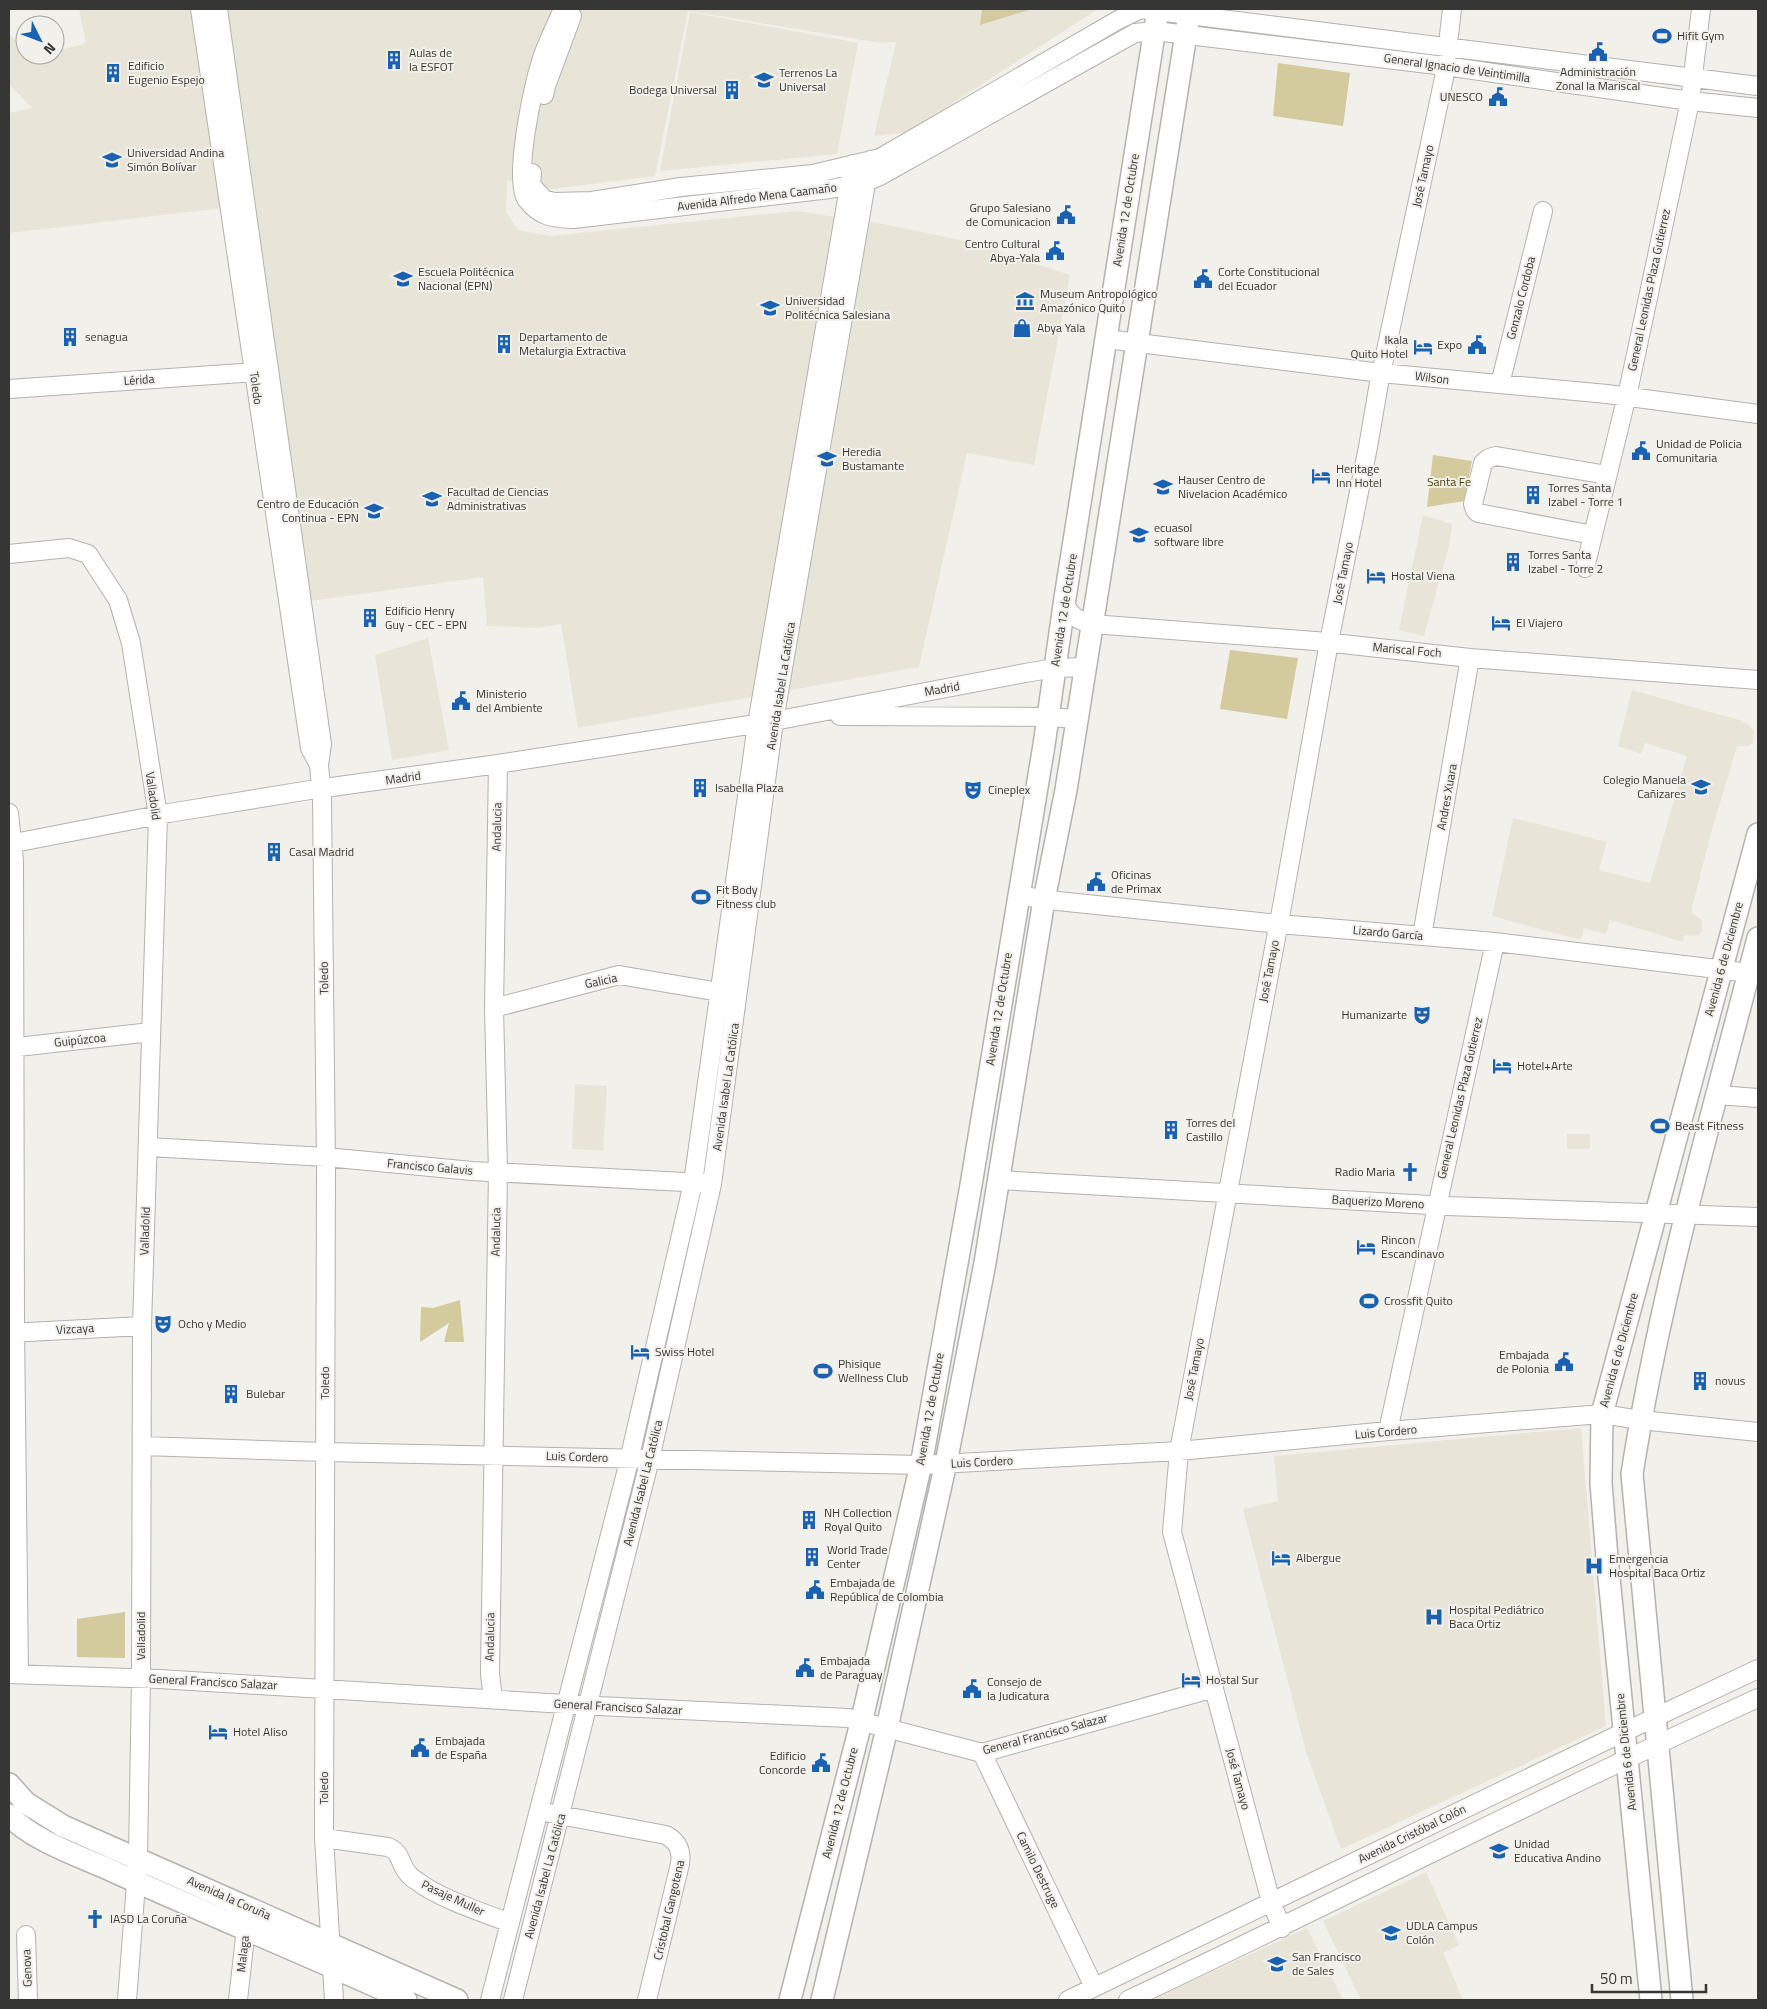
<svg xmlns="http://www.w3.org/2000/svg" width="1767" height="2009" font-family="'Titillium Web',sans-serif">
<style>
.built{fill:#e8e5d8}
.green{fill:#d3ca9d}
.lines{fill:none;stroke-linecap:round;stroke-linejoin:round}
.minor-casing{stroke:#b3b2ac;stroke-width:20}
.major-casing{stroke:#b3b2ac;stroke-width:24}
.minor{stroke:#fff;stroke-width:18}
.major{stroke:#fff;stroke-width:21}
.labels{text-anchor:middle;stroke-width:4;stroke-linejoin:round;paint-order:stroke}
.poi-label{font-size:12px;fill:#363634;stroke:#f1f0ea;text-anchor:start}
.street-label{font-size:12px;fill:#363634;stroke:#f1f0ea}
.park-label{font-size:12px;fill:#493e02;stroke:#f1f0ea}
</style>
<rect width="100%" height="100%" fill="#f1f0ea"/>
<path class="built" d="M79,9H194L223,208L9,233V113L32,108L9,84V34L25,47V55L41,57L55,55V52L86,43Z
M224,9H1098L908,132L874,136L896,42L881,43L688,11L655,176L552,189L507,180L506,212L518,230L550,236L796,211L878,223L970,242L1070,275L1034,465L967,453L919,667L578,728L561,624L538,628L487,626L483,577L303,602Z
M690,12L858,43L837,154L660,171Z
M1423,515L1452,524L1449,546L1424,636L1399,630Z
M428,638L449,750L392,760L375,655Z
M1632,690L1739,720L1748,724L1754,732L1753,742L1748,746H1737L1711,833L1691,912L1702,920V930L1700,934L1695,936L1684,935L1683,942L1610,920L1606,934L1584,928L1581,940L1492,916L1513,818L1607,842L1599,870L1650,883L1687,756L1645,743L1641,754L1618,746Z
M575,1084L607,1086L603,1151L572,1149Z
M1567,1134H1590V1149H1567Z
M1581,1428L1606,1726L1341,1849L1307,1755L1243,1509L1278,1501L1274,1456Z
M1426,1872L1459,1945L1443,1953L1463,2000H1361L1323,1921Z
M1307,1928L1343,2000H1151Z"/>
<path class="green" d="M982,9H1032L980,25Z
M1278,63L1350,73L1343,126L1273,116Z
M1433,455L1472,461L1464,501L1427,507Z
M1230,650L1298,658L1287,719L1220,709Z
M460,1300L464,1342H444L449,1323L420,1342L421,1307L433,1308Z
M125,1612V1658L77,1657V1619Z"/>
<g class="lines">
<g class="minor-casing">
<path id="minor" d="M200,9L310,748L319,765
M218,9L322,744L319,765L322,797L326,1166L324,1838L334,2000
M563,9C556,25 548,41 542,58C534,83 512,181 527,200C541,218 554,218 574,219L830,189L866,182L880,176L1135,33L1155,31L1445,66L1690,101L1758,108
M544,95L546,86L572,16
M532,173L531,185L544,199L554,202L592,201L681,187L813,174L880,158L1118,20L1141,9L1758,86
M1106,339L1381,373L1607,394L1758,414
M1500,384L1543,211
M9,389L242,373L264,370
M1593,535L1478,513L1475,510L1473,504L1483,463L1489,458L1496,456L1607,475
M9,554L69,548L88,554L118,600L131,643L158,816L142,1326L141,1678L138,1858L127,2000
M1585,568L1629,387L1690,101L1701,9
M1064,603C1071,616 1078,621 1092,624L1315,641L1470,658L1758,680
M840,716L1048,717L1077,719
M9,813L14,861L15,1326L19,1673
M9,844L169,813L310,790L498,764L774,721L1025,673L1055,668L1086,667
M1018,895L1048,900L1279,924L1495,942L1758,974
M1422,936L1470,658
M494,1008L619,975L731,994
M9,1048L151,1032
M1717,1095L1758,1098
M148,1147L326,1157L472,1171L704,1183
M999,1180L1447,1206L1758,1217
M9,1333L142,1326
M1388,1431L1495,942
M143,1446L325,1452L921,1465L1179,1451L1388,1431L1602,1414L1640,1420L1758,1432
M9,1674L159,1679L598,1706L848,1718L982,1753L1214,1688
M493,1699L490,1674L498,1172L494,1008L498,764
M982,1753L1094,1987
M549,1813L666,1835C678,1842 682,1850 680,1864L647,2000
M324,1838L388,1847C401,1852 399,1861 406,1871C408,1874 413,1879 417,1881C438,1898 484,1913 510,1923
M1282,1928L1271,1902L1172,1532L1179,1451L1283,901L1329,642L1368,447L1379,383L1444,78L1452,9
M26,1935L28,2000
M238,2000L246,1928L250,1919
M490,2000L626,1473L693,1183L757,724L853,164
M513,2000L650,1459L712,1184L774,721L870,160
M1068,2000L1624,1732L1758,1669
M1128,2000C1338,1901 1546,1794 1758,1698"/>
</g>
<g class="major-casing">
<path id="major" d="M9,1784L26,1803L63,1826L457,2000
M9,1815C30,1839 79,1856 108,1869C207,1914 308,1955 406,2000
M790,2000L862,1719L922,1460L971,1185L1044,745L1065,598L1158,9
M822,2000L887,1728L947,1458L985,1263L1044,900L1066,790L1190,9
M1651,2000L1607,1558L1601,1483L1602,1414L1758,834
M1682,2000L1632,1474C1660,1293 1712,1116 1758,938"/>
</g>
<use href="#minor" class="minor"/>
<use href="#major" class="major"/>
</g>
<defs>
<g id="stadium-bare" transform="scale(1.5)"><path d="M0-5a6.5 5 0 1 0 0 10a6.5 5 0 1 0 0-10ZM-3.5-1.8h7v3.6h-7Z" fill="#1a61b1" stroke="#f1f0ea" stroke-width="2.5" paint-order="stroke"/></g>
<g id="civic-bare" transform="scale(1.5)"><path d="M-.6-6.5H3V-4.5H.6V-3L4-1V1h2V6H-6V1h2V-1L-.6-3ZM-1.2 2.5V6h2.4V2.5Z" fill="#1a61b1" stroke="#f1f0ea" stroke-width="2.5" paint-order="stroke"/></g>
<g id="building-bare" transform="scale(1.5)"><path d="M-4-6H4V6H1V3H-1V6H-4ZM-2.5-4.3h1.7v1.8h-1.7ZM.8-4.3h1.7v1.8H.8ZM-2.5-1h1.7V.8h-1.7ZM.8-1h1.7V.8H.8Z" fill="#1a61b1" stroke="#f1f0ea" stroke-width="2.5" paint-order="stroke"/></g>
<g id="university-bare" transform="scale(1.5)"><path d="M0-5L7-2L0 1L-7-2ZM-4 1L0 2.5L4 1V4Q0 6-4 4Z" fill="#1a61b1" stroke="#f1f0ea" stroke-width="2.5" paint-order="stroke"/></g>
<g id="museum-bare" transform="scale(1.5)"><path d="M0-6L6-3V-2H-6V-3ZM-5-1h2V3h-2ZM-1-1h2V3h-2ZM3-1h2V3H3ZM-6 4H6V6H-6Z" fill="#1a61b1" stroke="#f1f0ea" stroke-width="2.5" paint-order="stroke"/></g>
<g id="shop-bare" transform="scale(1.5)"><path d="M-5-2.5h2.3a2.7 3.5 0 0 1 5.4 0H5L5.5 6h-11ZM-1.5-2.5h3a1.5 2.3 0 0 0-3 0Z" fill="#1a61b1" stroke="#f1f0ea" stroke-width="2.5" paint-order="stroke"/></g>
<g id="hotel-bare" transform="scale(1.5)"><path d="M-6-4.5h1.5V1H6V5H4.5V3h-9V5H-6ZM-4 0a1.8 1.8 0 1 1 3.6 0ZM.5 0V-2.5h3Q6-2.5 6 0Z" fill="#1a61b1" stroke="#f1f0ea" stroke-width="2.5" paint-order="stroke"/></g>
<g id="school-bare" transform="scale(1.5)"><path d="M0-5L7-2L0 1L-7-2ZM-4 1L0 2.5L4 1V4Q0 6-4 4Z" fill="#1a61b1" stroke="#f1f0ea" stroke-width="2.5" paint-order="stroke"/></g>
<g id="theatre-bare" transform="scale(1.5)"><path d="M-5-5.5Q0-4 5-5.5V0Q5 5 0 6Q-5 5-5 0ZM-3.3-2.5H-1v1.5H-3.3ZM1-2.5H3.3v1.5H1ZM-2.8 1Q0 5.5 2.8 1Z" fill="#1a61b1" stroke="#f1f0ea" stroke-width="2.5" paint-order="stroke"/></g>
<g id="church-bare" transform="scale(1.5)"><path d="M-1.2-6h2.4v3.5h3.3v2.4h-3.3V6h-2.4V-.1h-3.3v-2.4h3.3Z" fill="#1a61b1" stroke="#f1f0ea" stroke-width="2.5" paint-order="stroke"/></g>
<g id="hospital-bare" transform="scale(1.5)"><path d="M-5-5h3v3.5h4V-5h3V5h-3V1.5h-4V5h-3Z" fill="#1a61b1" stroke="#f1f0ea" stroke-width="2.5" paint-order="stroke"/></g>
</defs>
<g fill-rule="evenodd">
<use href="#stadium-bare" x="1662" y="36"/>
<use href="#civic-bare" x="1598" y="52"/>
<use href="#building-bare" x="394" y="60"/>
<use href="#building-bare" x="113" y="73"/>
<use href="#university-bare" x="764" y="80"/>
<use href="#building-bare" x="732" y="90"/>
<use href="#civic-bare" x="1498" y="97"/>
<use href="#university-bare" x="112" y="160"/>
<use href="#civic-bare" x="1066" y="215"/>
<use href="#civic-bare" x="1055" y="251"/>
<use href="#university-bare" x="403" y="279"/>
<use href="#civic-bare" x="1203" y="279"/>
<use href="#museum-bare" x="1025" y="301"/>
<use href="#university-bare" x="770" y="308"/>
<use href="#shop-bare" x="1022" y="328"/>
<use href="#building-bare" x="70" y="337"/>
<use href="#building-bare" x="504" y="344"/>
<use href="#civic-bare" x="1477" y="345"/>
<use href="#hotel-bare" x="1423" y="347"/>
<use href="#civic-bare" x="1641" y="451"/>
<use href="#school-bare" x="827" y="459"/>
<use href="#hotel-bare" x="1321" y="476"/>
<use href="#school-bare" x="1163" y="487"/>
<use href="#building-bare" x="1533" y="495"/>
<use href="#university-bare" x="432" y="499"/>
<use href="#university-bare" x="374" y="511"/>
<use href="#school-bare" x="1139" y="535"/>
<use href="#building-bare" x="1513" y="562"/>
<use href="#hotel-bare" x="1376" y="576"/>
<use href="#building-bare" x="370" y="618"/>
<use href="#hotel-bare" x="1501" y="623"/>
<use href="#civic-bare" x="461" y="701"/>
<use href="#university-bare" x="1701" y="787"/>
<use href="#building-bare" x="700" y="788"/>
<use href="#theatre-bare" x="973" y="790"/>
<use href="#building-bare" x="274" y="852"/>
<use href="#civic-bare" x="1096" y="882"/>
<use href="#stadium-bare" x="701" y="897"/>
<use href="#theatre-bare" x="1422" y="1015"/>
<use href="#hotel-bare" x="1502" y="1066"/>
<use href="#stadium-bare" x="1660" y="1126"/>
<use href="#building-bare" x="1171" y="1130"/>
<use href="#church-bare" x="1410" y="1172"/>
<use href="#hotel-bare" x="1366" y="1247"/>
<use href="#stadium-bare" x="1369" y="1301"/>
<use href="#theatre-bare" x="163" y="1324"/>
<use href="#hotel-bare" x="640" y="1352"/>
<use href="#civic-bare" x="1564" y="1362"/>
<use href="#stadium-bare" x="823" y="1371"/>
<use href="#building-bare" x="1700" y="1381"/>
<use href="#building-bare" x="231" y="1394"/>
<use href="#building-bare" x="809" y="1520"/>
<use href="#building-bare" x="812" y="1557"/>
<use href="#hotel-bare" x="1281" y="1558"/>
<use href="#hospital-bare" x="1594" y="1566"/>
<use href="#civic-bare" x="815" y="1590"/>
<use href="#hospital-bare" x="1434" y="1617"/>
<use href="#civic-bare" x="805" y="1668"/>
<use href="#hotel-bare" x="1191" y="1680"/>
<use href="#civic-bare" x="972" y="1689"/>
<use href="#hotel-bare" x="218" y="1732"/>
<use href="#civic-bare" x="420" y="1748"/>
<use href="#civic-bare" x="821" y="1763"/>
<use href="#school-bare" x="1499" y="1851"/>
<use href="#church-bare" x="95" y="1919"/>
<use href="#university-bare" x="1391" y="1933"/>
<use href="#school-bare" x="1277" y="1964"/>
</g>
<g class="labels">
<g class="poi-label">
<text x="1677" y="40">Hifit Gym</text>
<text x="409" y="57">Aulas de<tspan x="409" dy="14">la ESFOT</tspan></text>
<text x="128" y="70">Edificio<tspan x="128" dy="14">Eugenio Espejo</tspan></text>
<text x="1598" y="76" text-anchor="middle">Administración<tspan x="1598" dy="14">Zonal la Mariscal</tspan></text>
<text x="779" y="77">Terrenos La<tspan x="779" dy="14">Universal</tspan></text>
<text x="717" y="94" text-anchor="end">Bodega Universal</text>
<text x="1483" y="101" text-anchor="end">UNESCO</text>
<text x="127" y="157">Universidad Andina<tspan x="127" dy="14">Simón Bolívar</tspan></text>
<text x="1051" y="212" text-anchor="end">Grupo Salesiano<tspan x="1051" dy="14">de Comunicacion</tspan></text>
<text x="1040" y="248" text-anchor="end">Centro Cultural<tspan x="1040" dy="14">Abya-Yala</tspan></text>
<text x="418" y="276">Escuela Politécnica<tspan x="418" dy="14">Nacional (EPN)</tspan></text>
<text x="1218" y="276">Corte Constitucional<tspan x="1218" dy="14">del Ecuador</tspan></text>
<text x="1040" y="298">Museum Antropológico<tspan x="1040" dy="14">Amazónico Quito</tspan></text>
<text x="785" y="305">Universidad<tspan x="785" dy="14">Politécnica Salesiana</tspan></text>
<text x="1037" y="332">Abya Yala</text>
<text x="85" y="341">senagua</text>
<text x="519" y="341">Departamento de<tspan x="519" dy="14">Metalurgia Extractiva</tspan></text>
<text x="1408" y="344" text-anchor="end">Ikala<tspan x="1408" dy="14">Quito Hotel</tspan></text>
<text x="1462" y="349" text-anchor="end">Expo</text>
<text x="1656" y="448">Unidad de Policia<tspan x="1656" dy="14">Comunitaria</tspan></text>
<text x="842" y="456">Heredia<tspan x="842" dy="14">Bustamante</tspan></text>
<text x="1336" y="473">Heritage<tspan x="1336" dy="14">Inn Hotel</tspan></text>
<text x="1178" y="484">Hauser Centro de<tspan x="1178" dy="14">Nivelacion Académico</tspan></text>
<text x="1548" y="492">Torres Santa<tspan x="1548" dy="14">Izabel - Torre 1</tspan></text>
<text x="447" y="496">Facultad de Ciencias<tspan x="447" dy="14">Administrativas</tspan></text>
<text x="359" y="508" text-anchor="end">Centro de Educación<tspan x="359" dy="14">Continua - EPN</tspan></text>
<text x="1154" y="532">ecuasol<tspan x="1154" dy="14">software libre</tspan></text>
<text x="1528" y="559">Torres Santa<tspan x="1528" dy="14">Izabel - Torre 2</tspan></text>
<text x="1391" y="580">Hostal Viena</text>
<text x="385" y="615">Edificio Henry<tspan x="385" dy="14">Guy - CEC - EPN</tspan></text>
<text x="1516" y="627">El Viajero</text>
<text x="476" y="698">Ministerio<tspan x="476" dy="14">del Ambiente</tspan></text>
<text x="1686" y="784" text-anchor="end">Colegio Manuela<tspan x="1686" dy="14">Cañizares</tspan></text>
<text x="715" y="792">Isabella Plaza</text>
<text x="988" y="794">Cineplex</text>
<text x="289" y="856">Casal Madrid</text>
<text x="1111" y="879">Oficinas<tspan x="1111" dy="14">de Primax</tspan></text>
<text x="716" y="894">Fit Body<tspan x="716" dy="14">Fitness club</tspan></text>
<text x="1407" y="1019" text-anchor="end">Humanizarte</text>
<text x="1517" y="1070">Hotel+Arte</text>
<text x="1186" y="1127">Torres del<tspan x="1186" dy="14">Castillo</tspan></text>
<text x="1675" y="1130">Beast Fitness</text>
<text x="1395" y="1176" text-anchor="end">Radio Maria</text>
<text x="1381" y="1244">Rincon<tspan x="1381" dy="14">Escandinavo</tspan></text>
<text x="1384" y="1305">Crossfit Quito</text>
<text x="178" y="1328">Ocho y Medio</text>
<text x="655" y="1356">Swiss Hotel</text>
<text x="1549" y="1359" text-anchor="end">Embajada<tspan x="1549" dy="14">de Polonia</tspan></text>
<text x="838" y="1368">Phisique<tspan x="838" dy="14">Wellness Club</tspan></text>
<text x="1715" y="1385">novus</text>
<text x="246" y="1398">Bulebar</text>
<text x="824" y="1517">NH Collection<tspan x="824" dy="14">Royal Quito</tspan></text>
<text x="827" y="1554">World Trade<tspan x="827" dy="14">Center</tspan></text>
<text x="1296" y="1562">Albergue</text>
<text x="1609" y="1563">Emergencia<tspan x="1609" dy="14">Hospital Baca Ortiz</tspan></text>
<text x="830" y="1587">Embajada de<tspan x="830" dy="14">República de Colombia</tspan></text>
<text x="1449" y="1614">Hospital Pediátrico<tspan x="1449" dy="14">Baca Ortiz</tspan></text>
<text x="820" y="1665">Embajada<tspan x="820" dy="14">de Paraguay</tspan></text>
<text x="1206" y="1684">Hostal Sur</text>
<text x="987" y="1686">Consejo de<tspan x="987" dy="14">la Judicatura</tspan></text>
<text x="233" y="1736">Hotel Aliso</text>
<text x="435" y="1745">Embajada<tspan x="435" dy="14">de España</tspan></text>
<text x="806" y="1760" text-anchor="end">Edificio<tspan x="806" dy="14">Concorde</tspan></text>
<text x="1514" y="1848">Unidad<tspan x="1514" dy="14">Educativa Andino</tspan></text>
<text x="110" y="1923">IASD La Coruña</text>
<text x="1406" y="1930">UDLA Campus<tspan x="1406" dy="14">Colón</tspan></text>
<text x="1292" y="1961">San Francisco<tspan x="1292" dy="14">de Sales</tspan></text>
</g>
<g class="street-label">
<text transform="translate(1457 68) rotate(8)" y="4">General Ignacio de Veintimilla</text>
<text transform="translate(1423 176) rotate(-78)" y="4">José Tamayo</text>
<text transform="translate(757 197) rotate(-7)" y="4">Avenida Alfredo Mena Caamaño</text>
<text transform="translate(1126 210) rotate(-81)" y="4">Avenida 12 de Octubre</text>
<text transform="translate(1649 290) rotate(-78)" y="4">General Leonidas Plaza Gutierrez</text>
<text transform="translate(1521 298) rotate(-76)" y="4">Gonzalo Cordoba</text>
<text transform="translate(1432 378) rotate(7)" y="4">Wilson</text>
<text transform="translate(139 380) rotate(-4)" y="4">Lérida</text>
<text transform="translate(256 388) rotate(82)" y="4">Toledo</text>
<text transform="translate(1343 573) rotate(-79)" y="4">José Tamayo</text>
<text transform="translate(1064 610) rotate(-81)" y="4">Avenida 12 de Octubre</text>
<text transform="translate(1407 650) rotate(5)" y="4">Mariscal Foch</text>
<text transform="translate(781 686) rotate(-81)" y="4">Avenida Isabel La Católica</text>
<text transform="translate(942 689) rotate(-10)" y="4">Madrid</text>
<text transform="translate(403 778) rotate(-8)" y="4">Madrid</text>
<text transform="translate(153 796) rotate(82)" y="4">Valladolid</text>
<text transform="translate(1447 797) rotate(-80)" y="4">Andres Xuara</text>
<text transform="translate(497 827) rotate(-89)" y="4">Andalucia</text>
<text transform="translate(1388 933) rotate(5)" y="4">Lizardo García</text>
<text transform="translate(1724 959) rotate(-75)" y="4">Avenida 6 de Diciembre</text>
<text transform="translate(1269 971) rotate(-79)" y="4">José Tamayo</text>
<text transform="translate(324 978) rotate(-91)" y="4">Toledo</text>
<text transform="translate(601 981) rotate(-12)" y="4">Galicia</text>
<text transform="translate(999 1009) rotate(-81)" y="4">Avenida 12 de Octubre</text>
<text transform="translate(80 1040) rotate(-6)" y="4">Guipúzcoa</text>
<text transform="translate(726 1087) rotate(-82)" y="4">Avenida Isabel La Católica</text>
<text transform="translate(1460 1098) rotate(-77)" y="4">General Leonidas Plaza Gutierrez</text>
<text transform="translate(430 1167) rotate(5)" y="4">Francisco Galavis</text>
<text transform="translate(1378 1202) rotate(3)" y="4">Baquerizo Moreno</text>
<text transform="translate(145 1231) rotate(-88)" y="4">Valladolid</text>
<text transform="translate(496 1232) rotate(-89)" y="4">Andalucia</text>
<text transform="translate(75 1329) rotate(-3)" y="4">Vizcaya</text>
<text transform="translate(1619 1350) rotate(-75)" y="4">Avenida 6 de Diciembre</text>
<text transform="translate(1194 1369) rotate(-79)" y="4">José Tamayo</text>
<text transform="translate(325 1383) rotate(-90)" y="4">Toledo</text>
<text transform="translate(930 1409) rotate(-80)" y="4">Avenida 12 de Octubre</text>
<text transform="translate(1386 1432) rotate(-5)" y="4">Luis Cordero</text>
<text transform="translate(577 1457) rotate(2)" y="4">Luis Cordero</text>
<text transform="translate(982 1462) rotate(-3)" y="4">Luis Cordero</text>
<text transform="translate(643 1483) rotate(-76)" y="4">Avenida Isabel La Católica</text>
<text transform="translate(141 1636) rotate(-90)" y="4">Valladolid</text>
<text transform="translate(490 1637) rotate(-89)" y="4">Andalucia</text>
<text transform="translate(213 1682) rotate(3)" y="4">General Francisco Salazar</text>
<text transform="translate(618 1707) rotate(3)" y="4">General Francisco Salazar</text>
<text transform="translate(1045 1734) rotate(-15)" y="4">General Francisco Salazar</text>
<text transform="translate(1626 1752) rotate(-96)" y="4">Avenida 6 de Diciembre</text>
<text transform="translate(1238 1779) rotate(75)" y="4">José Tamayo</text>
<text transform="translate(324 1788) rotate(-90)" y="4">Toledo</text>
<text transform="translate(840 1803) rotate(-76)" y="4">Avenida 12 de Octubre</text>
<text transform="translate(1412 1834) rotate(-26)" y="4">Avenida Cristóbal Colón</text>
<text transform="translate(1038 1870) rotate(64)" y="4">Camilo Destruge</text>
<text transform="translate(545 1876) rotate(-75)" y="4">Avenida Isabel La Católica</text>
<text transform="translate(229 1898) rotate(24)" y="4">Avenida la Coruña</text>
<text transform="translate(453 1898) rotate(25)" y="4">Pasaje Muller</text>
<text transform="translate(669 1910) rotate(-77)" y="4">Cristobal Gangotena</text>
<text transform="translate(243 1954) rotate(-84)" y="4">Malaga</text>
<text transform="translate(27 1968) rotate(-92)" y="4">Genova</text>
</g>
<g class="park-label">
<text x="1449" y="486">Santa Fe</text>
</g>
</g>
<rect width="1767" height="2009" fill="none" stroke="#363634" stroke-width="20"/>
<g transform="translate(40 40) rotate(132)"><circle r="24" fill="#f1f0ea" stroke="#a6a6a1"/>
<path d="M0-4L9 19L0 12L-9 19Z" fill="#1a61b1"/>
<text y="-8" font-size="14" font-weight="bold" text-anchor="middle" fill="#363634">N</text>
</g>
<path d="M1592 1984v8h114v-8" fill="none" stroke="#363634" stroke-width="2.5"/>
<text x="1600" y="1984" font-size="15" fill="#363634" stroke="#f1f0ea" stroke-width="4" paint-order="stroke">50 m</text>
</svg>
